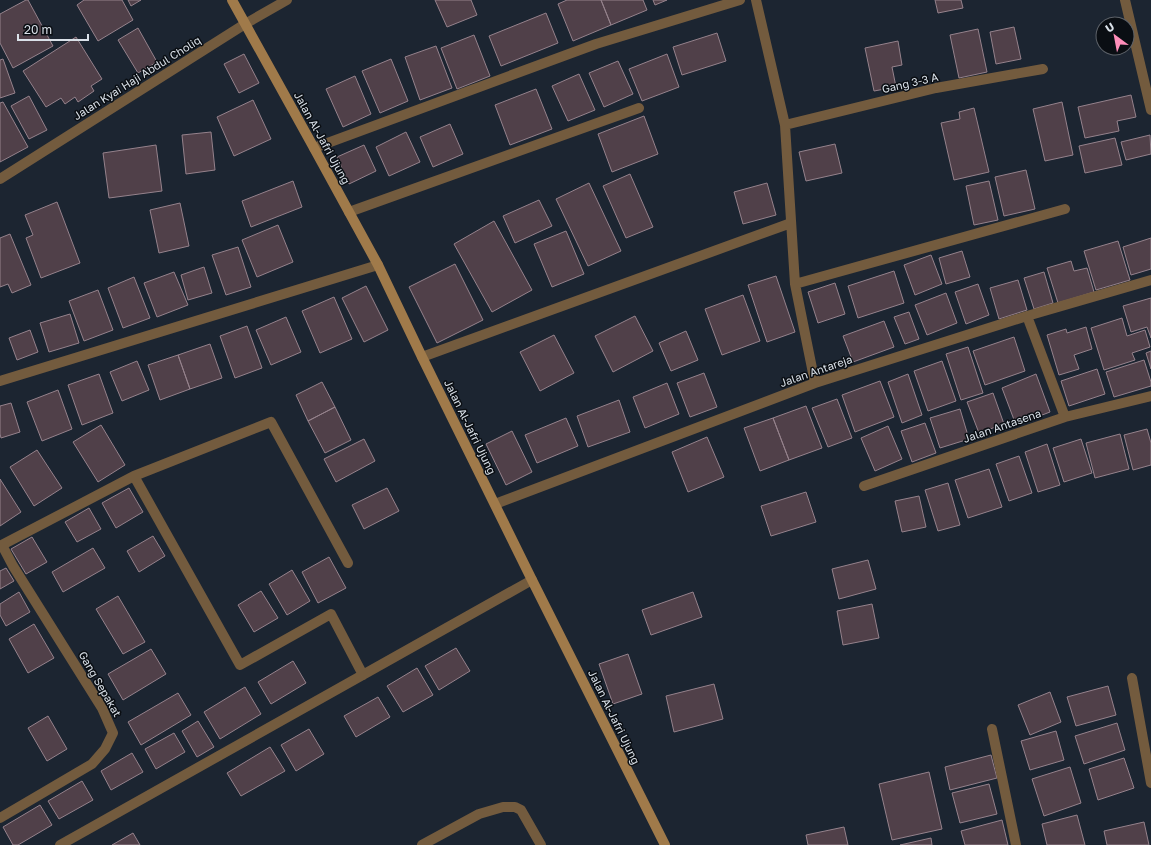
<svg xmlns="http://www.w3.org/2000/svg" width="1151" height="845" font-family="'Golos Text',sans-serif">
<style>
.building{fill:#504049;stroke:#95828c}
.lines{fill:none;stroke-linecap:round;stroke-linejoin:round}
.lane{stroke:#735b3e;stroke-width:10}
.street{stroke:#735b3e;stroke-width:10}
.secondary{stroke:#a07a4a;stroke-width:10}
.labels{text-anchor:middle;stroke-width:3;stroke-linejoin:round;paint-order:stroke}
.street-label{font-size:11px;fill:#dae1e9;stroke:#0a0e13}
</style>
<rect width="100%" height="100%" fill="#1c2531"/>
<path class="building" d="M26,0H28L53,46L13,68L0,43V14Z
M84,0H122L133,20L98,41L77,5Z
M128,0H141L131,6Z
M435,0H471L477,15L447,27Z
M567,0H601L611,25L573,41L558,4Z
M601,0H643L647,10L611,25Z
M653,0H667L655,5Z
M935,0H961L963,8L938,13Z
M546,13L558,43L501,66L489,36Z
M1014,27L1021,59L996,64L990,32Z
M138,28L157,62L138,73L118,40Z
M978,29L987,72L959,78L950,35Z
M717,33L726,61L682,75L673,47Z
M474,35L490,76L457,89L441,48Z
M76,37L102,79L91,86L94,91L78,102L75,97L65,104L61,98L46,107L23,71Z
M898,41L902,65L892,67L896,87L874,91L865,48Z
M436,46L452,88L420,100L405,57Z
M244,54L259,83L239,93L224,64Z
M667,54L679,87L642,101L629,69Z
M3,59L15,93L0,98V60Z
M391,59L408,101L380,113L362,71Z
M618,61L633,94L604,107L589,73Z
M579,74L595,110L568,121L552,86Z
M355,76L371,114L343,127L326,89Z
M536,89L552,129L510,145L495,105Z
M1131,95L1136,117L1117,121L1119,131L1085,138L1078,107Z
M29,96L47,130L29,139L11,106Z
M253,100L271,139L234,156L217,117Z
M3,102L28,147L0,162V103Z
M1062,102L1073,155L1045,161L1033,109Z
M974,108L989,172L954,180L941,123L960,119L959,112Z
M644,116L658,154L612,172L598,134Z
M450,124L463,154L433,167L420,137Z
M211,132L215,170L186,174L182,135Z
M406,132L420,162L389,176L376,147Z
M1150,135L1151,154L1126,160L1121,142Z
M1115,138L1122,165L1085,173L1079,146Z
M835,144L842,173L806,181L799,152Z
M156,145L162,191L109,198L103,153Z
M364,145L376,171L349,184L337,157Z
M1026,170L1035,209L1004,216L995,177Z
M630,174L653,227L626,238L603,186Z
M293,181L302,207L251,227L242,201Z
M989,181L998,220L974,225L966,186Z
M589,183L621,251L588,266L556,199Z
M767,183L776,215L743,224L734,192Z
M539,200L552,226L515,243L503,216Z
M57,202L80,263L41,278L26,238L33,235L25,215Z
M180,203L189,246L159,253L150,210Z
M494,221L532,290L492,312L454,244Z
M278,225L293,262L257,277L242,240Z
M566,231L584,274L552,287L534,244Z
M10,234L31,285L12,293L8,284L0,287V238Z
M1151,238V269L1131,275L1123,247Z
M1118,241L1130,280L1096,290L1084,251Z
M238,247L251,287L226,295L212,255Z
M962,251L970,277L946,284L939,258Z
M931,255L942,284L915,295L904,265Z
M1071,261L1074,271L1087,268L1094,292L1058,303L1047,268Z
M455,264L483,320L437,343L409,287Z
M204,267L212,293L188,300L181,275Z
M894,271L904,303L858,318L848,286Z
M174,272L188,305L157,317L144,283Z
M1044,272L1053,303L1034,309L1024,278Z
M776,276L795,332L767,342L748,285Z
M134,277L150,318L123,328L108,288Z
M1018,280L1027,310L999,319L990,288Z
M835,283L845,314L818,323L808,292Z
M978,284L989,315L966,324L955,292Z
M366,286L388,330L364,342L342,298Z
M98,290L113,330L84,341L69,301Z
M946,293L957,323L927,335L915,305Z
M743,295L760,341L722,355L705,309Z
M334,297L352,339L320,353L302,311Z
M1151,298V338L1147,327L1131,332L1123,306Z
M909,312L919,339L905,344L894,317Z
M70,314L79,343L49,352L40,323Z
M635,316L653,351L613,372L595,336Z
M286,317L301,352L271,365L256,330Z
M1122,318L1127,336L1145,330L1150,347L1132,353L1135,360L1104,370L1091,328Z
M884,321L894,347L853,362L843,336Z
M247,326L262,368L235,378L220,336Z
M1086,327L1092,349L1074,355L1079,369L1059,375L1047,335L1066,329L1067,333Z
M30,330L38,352L17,360L9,338Z
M686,331L698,360L671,371L659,343Z
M554,335L574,373L540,391L520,352Z
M1014,337L1025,371L985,385L973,351Z
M210,344L222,378L190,389L178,355Z
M968,347L983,393L961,400L946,354Z
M1151,351V369L1146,353Z
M178,355L190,389L160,400L148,365Z
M1144,360L1151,382V386L1114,397L1106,372Z
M137,361L149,390L122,401L110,372Z
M942,361L956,401L928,411L914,371Z
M1097,369L1105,394L1069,406L1061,381Z
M704,373L717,407L690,417L677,383Z
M99,374L113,413L82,425L68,385Z
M908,374L922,415L902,423L888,382Z
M1036,374L1050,412L1016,425L1002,388Z
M880,381L894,417L855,432L842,395Z
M322,382L335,407L308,421L296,395Z
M667,383L679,414L645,428L633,397Z
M58,390L72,429L42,441L27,402Z
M993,393L1004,424L979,433L967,402Z
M837,399L852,438L828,447L812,408Z
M619,400L630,432L588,447L577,416Z
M11,403L20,432L1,438L0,434V406Z
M806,406L822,448L789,460L773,418Z
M335,407L351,440L325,453L308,421Z
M960,409L969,439L940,448L930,418Z
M566,418L578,446L537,463L525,435Z
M773,418L789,460L760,471L744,428Z
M925,423L936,453L912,462L901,431Z
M101,425L125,465L98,482L73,442Z
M888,426L902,459L875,471L861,438Z
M1147,429L1151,443V465L1133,470L1124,435Z
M512,431L532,472L506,485L486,444Z
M1120,434L1129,469L1095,478L1086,443Z
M707,437L724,477L688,492L672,452Z
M364,439L375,461L336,482L324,459Z
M1081,439L1092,473L1064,482L1053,448Z
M1047,444L1060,485L1038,492L1025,452Z
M37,450L62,488L34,506L10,467Z
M1019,456L1032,493L1009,501L996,464Z
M989,469L1002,507L968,518L955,480Z
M0,479L21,512L0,526Z
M948,483L960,525L938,531L925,490Z
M129,488L143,512L116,528L102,503Z
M387,488L399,511L364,529L352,505Z
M806,492L816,522L771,536L761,506Z
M919,496L926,527L902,532L895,501Z
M89,508L101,529L77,542L65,522Z
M153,536L165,556L139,572L127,551Z
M32,537L47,562L26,574L11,549Z
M93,548L105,568L63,592L52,572Z
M329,557L346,588L318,603L302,572Z
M868,560L876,589L839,599L832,569Z
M6,568L14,581L0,589V571Z
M292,570L310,601L287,615L269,584Z
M261,591L278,618L254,632L238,605Z
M19,592L30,612L6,626L0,615V604Z
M693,592L702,617L651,635L642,610Z
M118,596L145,642L123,654L96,609Z
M872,604L879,638L843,645L837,611Z
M34,624L54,658L28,673L9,639Z
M456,648L470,671L439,690L425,666Z
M151,649L166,674L123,700L108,674Z
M628,654L642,694L613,704L599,664Z
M293,661L306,683L271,704L258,682Z
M417,668L433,695L403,712L387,686Z
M714,684L723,719L674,732L666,696Z
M1108,686L1116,715L1076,726L1067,697Z
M245,687L261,714L220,739L204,712Z
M1050,692L1061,722L1030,735L1018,705Z
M178,693L191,715L141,745L128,722Z
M378,697L390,717L356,737L344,716Z
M48,716L67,749L47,761L28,728Z
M198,721L214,747L197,757L182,731Z
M1117,723L1125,750L1084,764L1075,736Z
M309,729L324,754L296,771L281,745Z
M1056,731L1064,760L1030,770L1021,741Z
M174,733L185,752L156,769L145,749Z
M270,747L285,771L241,796L227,773Z
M132,753L143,772L111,790L101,771Z
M991,755L997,778L950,790L945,767Z
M1124,758L1134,788L1098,800L1089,769Z
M1070,767L1081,803L1044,816L1032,779Z
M929,772L942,829L892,840L879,784Z
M82,781L93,800L59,819L48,801Z
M989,784L997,814L960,823L952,793Z
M40,805L52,825L18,845H13L3,827Z
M1077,815L1085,845H1047L1042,824Z
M1002,820L1008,845H965L961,831Z
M1144,822L1149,845H1107L1104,831Z
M844,827L848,845H808L806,835Z
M133,833L140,845H112Z
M931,838L932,845H900Z"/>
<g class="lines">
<path class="lane" d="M349,212L639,108"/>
<path class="street" d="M756,0L785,125L795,284L815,383
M1125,0L1151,110
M785,125L936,88L1043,69
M314,148L596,44L740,0
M0,179L245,24L287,0
M795,284L1065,209
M1027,316L1065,417
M422,357L791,223
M0,381L378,265
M134,476L240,665L331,614L363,675
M864,486L1065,417L1151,396
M495,504L815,383L1027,316L1151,280
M0,546L134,476L271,422L348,563
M1132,678L1151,783
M992,729L1016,845
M0,818L92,764L105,749L113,733L102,708L13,566L2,545
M60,845L532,580
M422,845L479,814L503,807H515L521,810L541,845"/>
<path class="secondary" d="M232,0L314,148L378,265L422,357L532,580L665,845"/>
</g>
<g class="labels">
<g class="street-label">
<text transform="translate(137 78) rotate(-32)" y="4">Jalan Kyai Haji Abdul Choliq</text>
<text transform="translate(910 83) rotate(-13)" y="4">Gang 3-3 A</text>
<text transform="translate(322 138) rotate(61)" y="4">Jalan Al-Jafri Ujung</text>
<text transform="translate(816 371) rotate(-19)" y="4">Jalan Antareja</text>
<text transform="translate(1002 426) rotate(-19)" y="4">Jalan Antasena</text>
<text transform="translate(470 427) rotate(64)" y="4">Jalan Al-Jafri Ujung</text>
<text transform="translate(100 684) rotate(60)" y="4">Gang Sepakat</text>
<text transform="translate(614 717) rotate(64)" y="4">Jalan Al-Jafri Ujung</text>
</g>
</g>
<g transform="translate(1115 36) rotate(328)"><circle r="19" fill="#0a0e13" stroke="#5d6269"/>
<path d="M0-3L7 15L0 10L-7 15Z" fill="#ff8eba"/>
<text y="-6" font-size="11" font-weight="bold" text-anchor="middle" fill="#dae1e9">U</text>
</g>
<path d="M18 34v6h70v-6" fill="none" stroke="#dae1e9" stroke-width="2"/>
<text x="24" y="34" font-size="12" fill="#dae1e9" stroke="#0a0e13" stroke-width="3" paint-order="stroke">20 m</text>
</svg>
